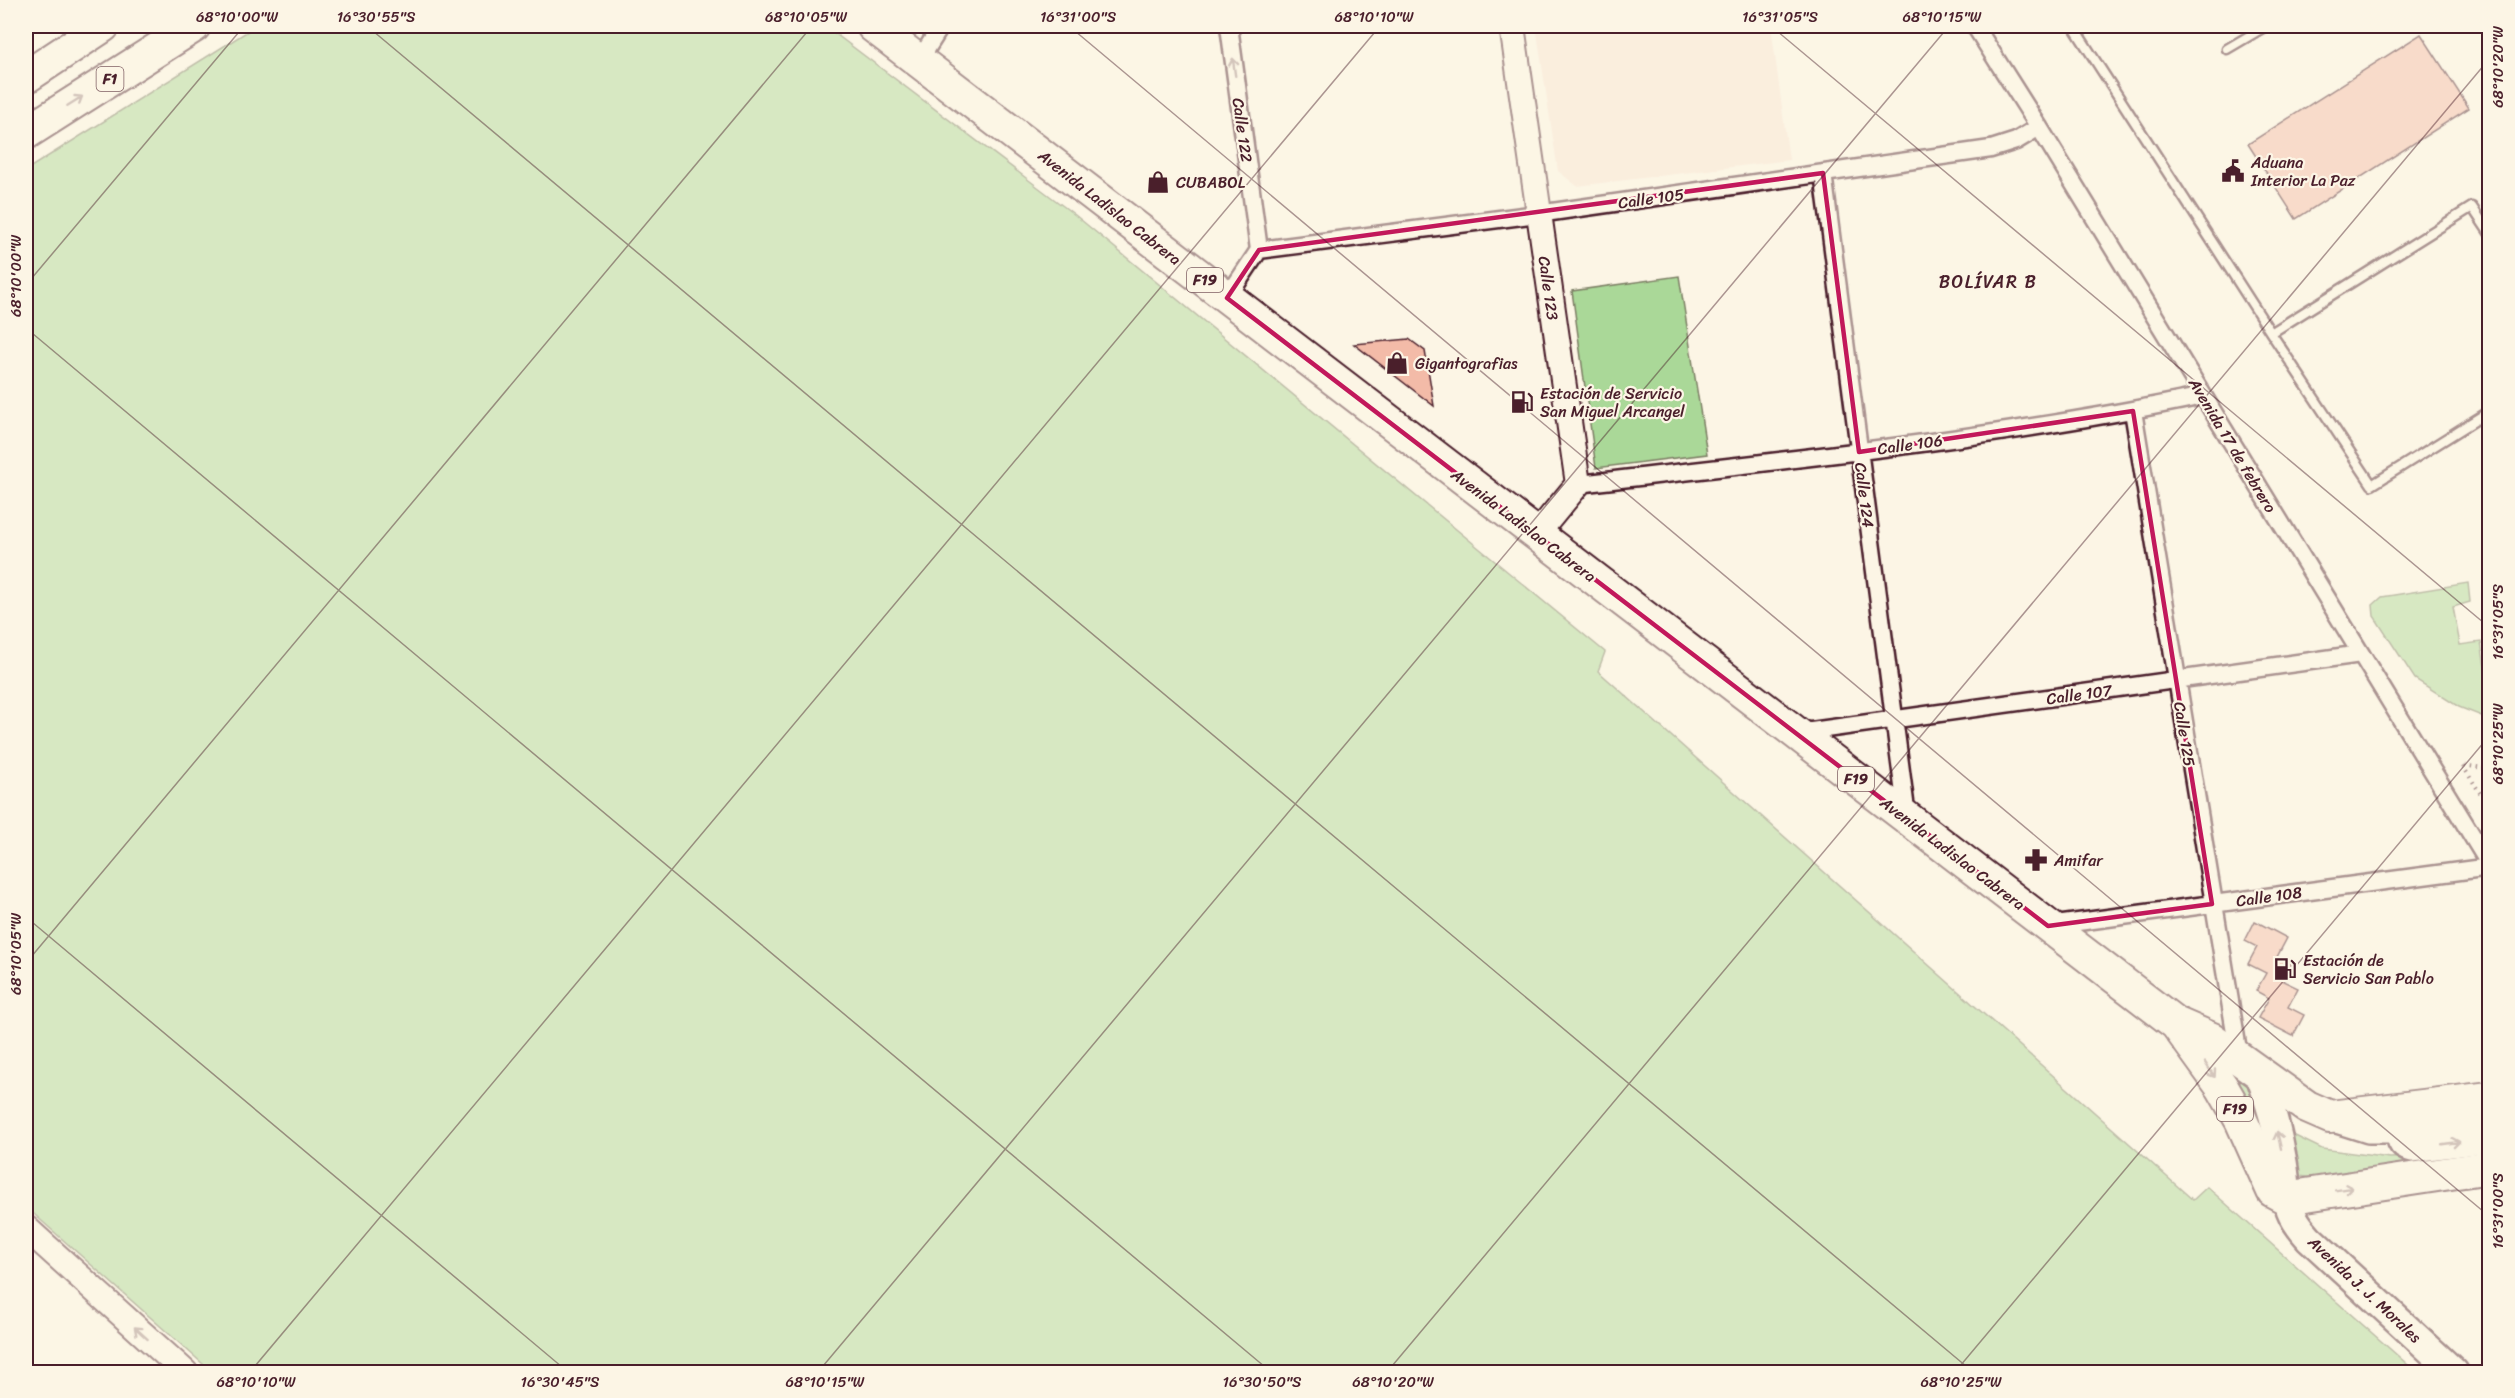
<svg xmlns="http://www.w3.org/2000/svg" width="2515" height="1398" font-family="Sriracha,sans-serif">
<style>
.built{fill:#f9e4d3}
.green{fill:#aad898;stroke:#7a7c62;stroke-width:1.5}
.building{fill:#f3bba8;stroke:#4a1f2b;stroke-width:1.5}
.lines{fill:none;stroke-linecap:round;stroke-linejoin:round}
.lane-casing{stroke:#4a1f2b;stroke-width:13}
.street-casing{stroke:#4a1f2b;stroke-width:21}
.secondary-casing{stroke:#4a1f2b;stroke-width:28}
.primary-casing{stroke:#4a1f2b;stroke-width:32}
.highway-casing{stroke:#4a1f2b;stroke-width:36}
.path{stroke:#4a1f2b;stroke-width:4;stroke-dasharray:1.5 4.5;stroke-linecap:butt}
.lane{stroke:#fcf5e5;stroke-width:8}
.street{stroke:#fcf5e5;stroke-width:16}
.secondary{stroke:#fcf5e5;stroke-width:24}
.primary{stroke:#fcf5e5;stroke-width:27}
.highway{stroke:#fcf5e5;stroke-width:32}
.oneway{stroke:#a38a88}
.marked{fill:none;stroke:#c2185b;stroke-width:4.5;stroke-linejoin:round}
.ticks{fill:none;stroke:#4a1f2b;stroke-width:1.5;stroke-opacity:0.45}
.labels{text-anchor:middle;stroke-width:4.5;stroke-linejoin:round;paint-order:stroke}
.shield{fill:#fcf5e5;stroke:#7f5f63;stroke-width:1.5}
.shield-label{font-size:15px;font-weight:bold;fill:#4a1f2b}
.street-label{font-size:16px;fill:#4a1f2b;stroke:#fcf5e5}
.poi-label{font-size:16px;fill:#4a1f2b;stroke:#fcf5e5;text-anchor:start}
.neighbourhood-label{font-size:18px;letter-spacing:1.5px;fill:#4a1f2b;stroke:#fcf5e5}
.neatline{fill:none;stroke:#4a1f2b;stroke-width:2}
.ticks-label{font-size:15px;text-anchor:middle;fill:#4a1f2b}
</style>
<rect width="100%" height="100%" fill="#fcf5e5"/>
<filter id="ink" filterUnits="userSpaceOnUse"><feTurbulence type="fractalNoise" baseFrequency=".0167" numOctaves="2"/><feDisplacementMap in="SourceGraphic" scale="12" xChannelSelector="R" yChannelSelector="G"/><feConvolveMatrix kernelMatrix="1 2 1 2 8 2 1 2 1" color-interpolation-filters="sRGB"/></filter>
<g filter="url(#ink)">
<path class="built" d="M1536,26H1771L1789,160L1577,186L1558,171Z"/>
<path class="green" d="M256,26H825L1075,215L1605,652L1598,671L2193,1200L2207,1187L2416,1372H212L26,1207V170Z
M1679,276L1707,454L1596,468L1572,291Z
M2468,583L2470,602L2453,607L2460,645L2481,642L2489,693V719L2459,707L2415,679L2374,616L2373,605L2382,597Z
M2209,1049L2246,1082L2257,1101L2268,1146Z
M2289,1133L2322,1149L2390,1158L2489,1153L2320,1179L2300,1176L2290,1151Z"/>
<path class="building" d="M2421,34L2469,108L2296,219L2248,144Z
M1409,339L1425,351L1434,406L1354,344Z
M2255,921L2287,938L2277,957L2292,964L2283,981L2298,988L2288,1007L2304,1015L2293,1036L2258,1018L2269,998L2256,991L2266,973L2248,964L2257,947L2245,941Z"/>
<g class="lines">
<g class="lane-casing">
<path id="lane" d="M2073,26L2271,333L2372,485L2490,411
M2227,49L2266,26
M2271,333L2472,207L2490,234"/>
</g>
<g class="street-casing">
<path id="street" d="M1975,26L2039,127L2490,865
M919,61L941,26
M1823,173L1907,817
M1259,250L1538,214L1991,149L2016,141L2039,127
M1227,298L1259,250L1229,26
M2133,411L2239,1056
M1578,484C1787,460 1998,439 2203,396
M1797,733L2361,654
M2048,926L2490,867"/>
</g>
<g class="secondary-casing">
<path id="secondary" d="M1512,26L1578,484L1536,535
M26,1228L185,1372"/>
</g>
<g class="primary-casing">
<path id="primary" d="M2259,1073C2269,1100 2277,1128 2282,1157C2290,1195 2280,1206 2309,1238L2454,1372
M2334,1118L2369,1129H2404L2490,1117
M2404,1129C2398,1138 2401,1146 2412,1148L2490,1138"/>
</g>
<g class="highway-casing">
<path id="highway" d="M873,26L2175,1023L2212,1039L2307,1107L2330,1117L2490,1098
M26,77L103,26
M26,133L194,26
M2177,1025L2222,1087L2241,1120L2273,1191L2286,1198L2490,1167"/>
</g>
<path class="path" d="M2490,769L2462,765L2490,808"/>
<use href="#lane" class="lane"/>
<use href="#street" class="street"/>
<use href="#secondary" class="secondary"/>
<use href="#primary" class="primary"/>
<use href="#highway" class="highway"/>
</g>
<defs><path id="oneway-shaft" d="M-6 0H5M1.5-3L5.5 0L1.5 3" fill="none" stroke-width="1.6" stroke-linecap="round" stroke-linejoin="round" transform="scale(1.5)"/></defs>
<g class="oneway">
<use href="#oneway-shaft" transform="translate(1234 67) rotate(-98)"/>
<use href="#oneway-shaft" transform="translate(75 101) rotate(-32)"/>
<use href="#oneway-shaft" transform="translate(2210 1070) rotate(56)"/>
<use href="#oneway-shaft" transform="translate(2279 1140) rotate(-103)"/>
<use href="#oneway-shaft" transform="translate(2451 1143) rotate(-8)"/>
<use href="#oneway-shaft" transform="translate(2344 1189) rotate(-9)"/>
<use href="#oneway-shaft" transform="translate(141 1333) rotate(-138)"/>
</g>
</g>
<path d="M0 0H2515V1398H0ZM1823,173L1859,452L2133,411L2212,904L2048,926L1227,298L1259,250Z" fill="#fcf5e5" fill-opacity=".55" fill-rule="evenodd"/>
<path class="marked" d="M1823,173L1859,452L2133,411L2212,904L2048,926L1227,298L1259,250Z"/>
<path class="ticks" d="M367,26L1973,1372M1069,26L2490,1217M1771,26L2490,628M2474,26L2490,39M26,285L244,26M26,328L1271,1372M26,917L568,1372M26,963L812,26M250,1372L1380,26M818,1372L1949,26M1387,1372L2490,58M1955,1372L2490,735"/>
<defs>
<g id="civic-bare" transform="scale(1.8)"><path d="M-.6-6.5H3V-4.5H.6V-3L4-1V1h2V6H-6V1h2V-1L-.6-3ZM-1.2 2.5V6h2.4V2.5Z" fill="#4a1f2b" stroke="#fcf5e5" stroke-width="2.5" paint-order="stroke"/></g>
<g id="shop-bare" transform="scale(1.8)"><path d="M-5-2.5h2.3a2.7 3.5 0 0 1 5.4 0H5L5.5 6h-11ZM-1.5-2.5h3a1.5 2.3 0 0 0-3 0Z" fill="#4a1f2b" stroke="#fcf5e5" stroke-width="2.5" paint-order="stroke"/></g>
<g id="fuel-bare" transform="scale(1.8)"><path d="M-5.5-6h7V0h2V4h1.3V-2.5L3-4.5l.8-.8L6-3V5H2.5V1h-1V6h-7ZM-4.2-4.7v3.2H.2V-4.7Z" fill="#4a1f2b" stroke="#fcf5e5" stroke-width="2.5" paint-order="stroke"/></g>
<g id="pharmacy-bare" transform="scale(1.8)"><path d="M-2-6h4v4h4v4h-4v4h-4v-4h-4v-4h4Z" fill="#4a1f2b" stroke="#fcf5e5" stroke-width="2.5" paint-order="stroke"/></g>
</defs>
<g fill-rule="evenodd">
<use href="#civic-bare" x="2233" y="171"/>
<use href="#shop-bare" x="1158" y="182"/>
<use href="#shop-bare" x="1397" y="363"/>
<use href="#fuel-bare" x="1522" y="402"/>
<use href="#pharmacy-bare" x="2036" y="860"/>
<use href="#fuel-bare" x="2285" y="969"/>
</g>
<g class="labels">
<g class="shield">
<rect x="96.5" y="67" width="27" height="24" rx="4.5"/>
<rect x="1187" y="268" width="36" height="24" rx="4.5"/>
<rect x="1838" y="767" width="36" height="24" rx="4.5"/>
<rect x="2217" y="1097" width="36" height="24" rx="4.5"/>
</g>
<g class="shield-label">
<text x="110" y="84">F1</text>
<text x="1205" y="285">F19</text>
<text x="1856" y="784">F19</text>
<text x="2235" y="1114">F19</text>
</g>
<g class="street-label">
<text transform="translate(1243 130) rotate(82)" y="6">Calle 122</text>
<text transform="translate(1651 198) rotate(-8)" y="6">Calle 105</text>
<text transform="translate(1110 207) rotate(38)" y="6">Avenida Ladislao Cabrera</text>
<text transform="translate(1549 288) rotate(82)" y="6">Calle 123</text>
<text transform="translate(1910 444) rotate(-8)" y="6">Calle 106</text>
<text transform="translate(2233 445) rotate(59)" y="6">Avenida 17 de febrero</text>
<text transform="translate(1865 495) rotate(83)" y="6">Calle 124</text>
<text transform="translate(1524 525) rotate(37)" y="6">Avenida Ladislao Cabrera</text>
<text transform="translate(2079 694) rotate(-8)" y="6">Calle 107</text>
<text transform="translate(2185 734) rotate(81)" y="6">Calle 125</text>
<text transform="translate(1953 853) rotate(37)" y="6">Avenida Ladislao Cabrera</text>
<text transform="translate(2269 896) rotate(-8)" y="6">Calle 108</text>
<text transform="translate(2365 1289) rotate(43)" y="6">Avenida J. J. Morales</text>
</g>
<g class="poi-label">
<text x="2251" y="168">Aduana<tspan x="2251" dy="18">Interior La Paz</tspan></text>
<text x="1176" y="188">CUBABOL</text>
<text x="1415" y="369">Gigantografias</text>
<text x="1540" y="399">Estación de Servicio<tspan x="1540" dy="18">San Miguel Arcangel</tspan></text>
<text x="2054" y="866">Amifar</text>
<text x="2303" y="966">Estación de<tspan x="2303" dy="18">Servicio San Pablo</tspan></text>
</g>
<g class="neighbourhood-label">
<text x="1988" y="288">BOLÍVAR B</text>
</g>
</g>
<rect width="2515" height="1398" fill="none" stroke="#fcf5e5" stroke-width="66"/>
<rect x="33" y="33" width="2449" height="1332" class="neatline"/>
<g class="ticks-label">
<text x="237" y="22">68°10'00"W</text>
<text x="376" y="22">16°30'55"S</text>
<text x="806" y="22">68°10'05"W</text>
<text x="1078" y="22">16°31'00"S</text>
<text x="1374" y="22">68°10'10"W</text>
<text x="1780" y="22">16°31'05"S</text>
<text x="1942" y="22">68°10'15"W</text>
<text transform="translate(2498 67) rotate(-90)" y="5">68°10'20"W</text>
<text transform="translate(16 276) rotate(-90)" y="5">68°10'00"W</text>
<text transform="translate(2498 622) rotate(-90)" y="5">16°31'05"S</text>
<text transform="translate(2498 744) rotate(-90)" y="5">68°10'25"W</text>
<text transform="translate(16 954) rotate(-90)" y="5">68°10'05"W</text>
<text transform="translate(2498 1211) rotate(-90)" y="5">16°31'00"S</text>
<text x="256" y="1387">68°10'10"W</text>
<text x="560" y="1387">16°30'45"S</text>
<text x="825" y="1387">68°10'15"W</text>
<text x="1262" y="1387">16°30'50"S</text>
<text x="1393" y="1387">68°10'20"W</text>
<text x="1961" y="1387">68°10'25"W</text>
</g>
</svg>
